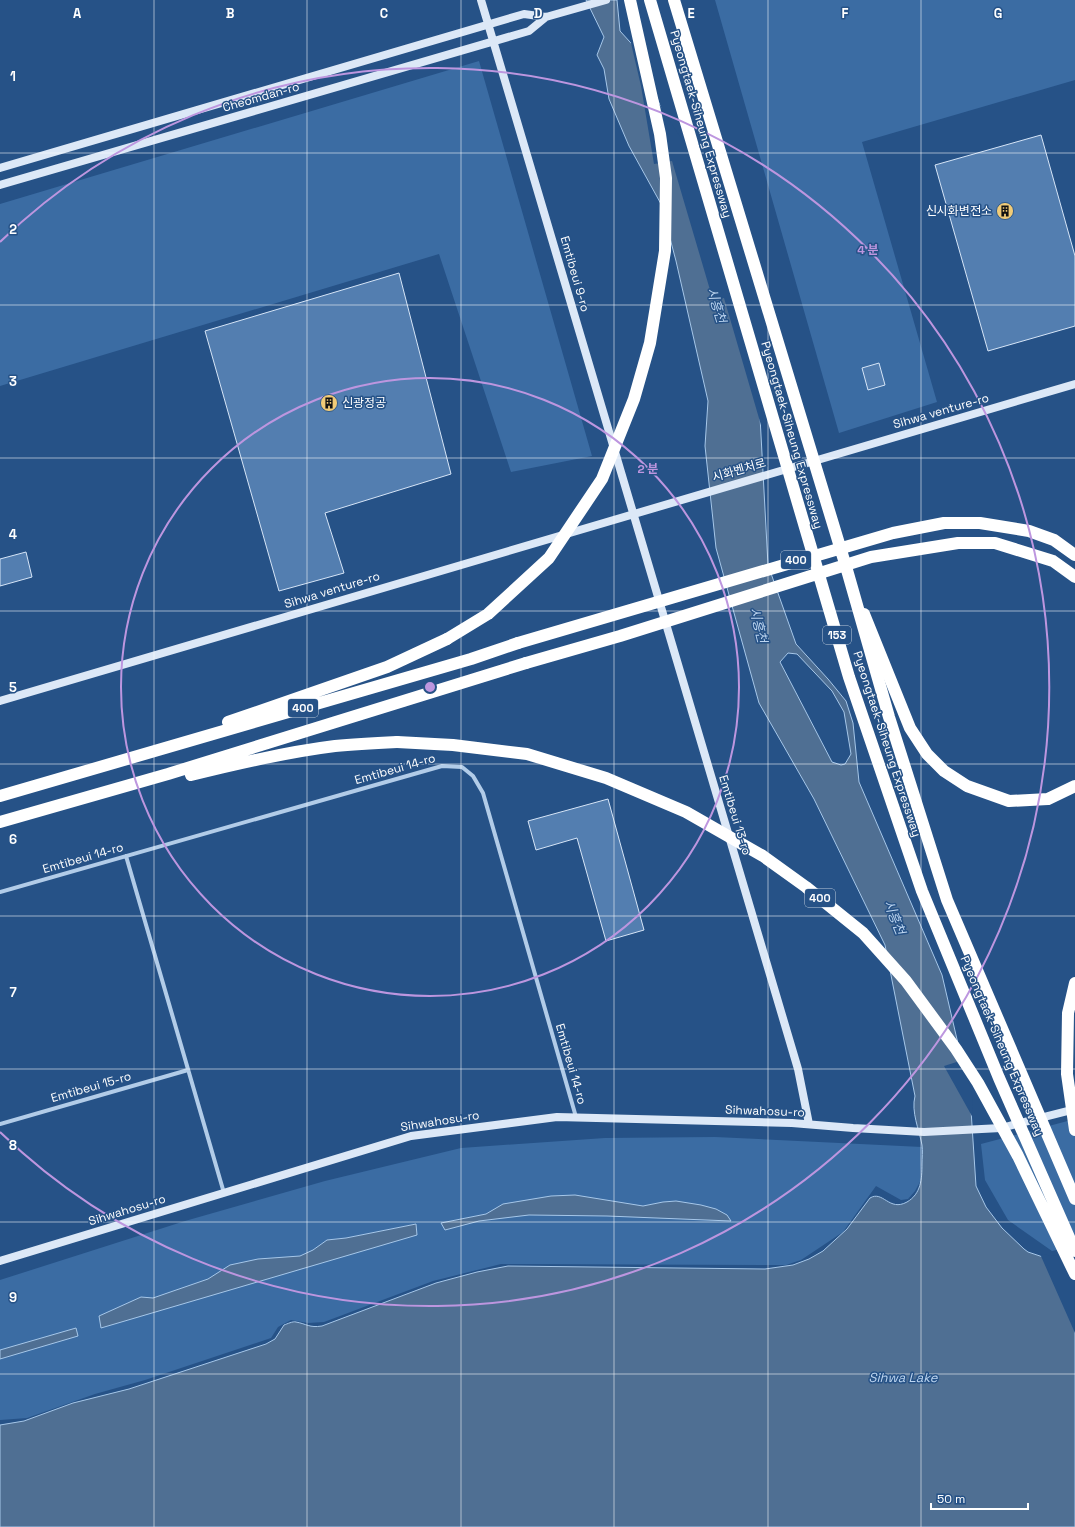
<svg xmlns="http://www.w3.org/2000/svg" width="1075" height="1527" font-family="'Space Grotesk','Noto Sans KR',sans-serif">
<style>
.green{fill:#3b6ca3}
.water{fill:#4f6f93;stroke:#a6c7e9;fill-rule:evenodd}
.pier{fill:#265287}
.building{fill:#537eb0;stroke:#d6e5f7}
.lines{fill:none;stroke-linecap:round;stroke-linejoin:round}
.street{stroke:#b2cce8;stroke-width:4}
.secondary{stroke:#dce8f7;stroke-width:8}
.highway{stroke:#fff;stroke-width:12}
.highway-bridge{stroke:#fff;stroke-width:12}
.grid{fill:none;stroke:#fff;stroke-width:1;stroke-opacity:0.55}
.ring{fill:none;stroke:#bd96df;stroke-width:2}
.labels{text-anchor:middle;stroke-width:3;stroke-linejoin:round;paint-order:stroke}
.shield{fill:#265287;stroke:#becbdb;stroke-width:1}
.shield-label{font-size:11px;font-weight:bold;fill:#fff}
.street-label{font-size:12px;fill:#fff;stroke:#265287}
.poi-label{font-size:12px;fill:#fff;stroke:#265287;text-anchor:end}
.water-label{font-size:13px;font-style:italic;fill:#bdd5f0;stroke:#265287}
.grid-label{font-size:13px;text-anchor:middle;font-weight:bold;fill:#fff;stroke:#265287;stroke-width:3;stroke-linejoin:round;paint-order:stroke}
.centre{fill:#bd96df;stroke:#265287;stroke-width:2}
.ring-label{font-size:12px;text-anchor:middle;font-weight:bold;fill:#bd96df;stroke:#265287;stroke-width:3;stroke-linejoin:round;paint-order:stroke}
</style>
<rect width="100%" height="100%" fill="#265287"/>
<path class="green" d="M715,0H1075V80L862,142L937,402L839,433Z
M479,61L592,456L511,472L439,254L0,386V204Z
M1075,1119V1246L1052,1251L1008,1220L985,1180L981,1144Z
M715,1137L922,1147L920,1182L915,1191L908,1199L901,1200L876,1186L843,1232L801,1260L786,1265L501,1264L433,1281L324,1322L308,1323L291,1320L278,1327L271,1338L145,1380L95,1394L27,1418L0,1420V1280L185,1221L325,1181L461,1148L605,1138Z"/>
<path class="water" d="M586,0H617L620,31L640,53L757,361L768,565L796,644L828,679L846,701L853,723L859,782L942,975L970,1095L976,1186L986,1207L1002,1228L1024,1249L1028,1252L1043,1257L1075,1256V1527H0V1425L24,1421L73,1403L129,1389L266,1344L275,1339L284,1325C287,1324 293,1321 296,1322C307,1324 309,1328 322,1326L436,1283L477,1272L508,1266L765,1269L793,1265L809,1259L823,1251L847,1229L870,1198C883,1190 889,1212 907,1202C921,1194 922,1179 922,1164C922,1158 923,1151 922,1145C919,1129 911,1112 915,1096L885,945L814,799L759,703L716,548L705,446L708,401L676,261L661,204L629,146L609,99L604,69L597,55L604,37ZM788,653L797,654L832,691L844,712L851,754L845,764L841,765L832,762L780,662Z
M575,1195L643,1206L663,1202L676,1201L701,1205L716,1209L727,1215L731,1221L607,1216L529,1215L479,1221L445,1230L441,1223L486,1214L503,1204L551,1196Z
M416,1224L417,1235L101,1328L99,1316L141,1297L153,1298L208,1279L230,1265L258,1259L300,1256L313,1250L327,1240L346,1238Z
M76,1328L78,1336L0,1359V1350Z"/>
<path class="pier" d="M630,39L642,53L649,88L700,168L759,361L763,432L724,298L713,300L672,161L654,164L641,86Z
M963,1060L972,1095L973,1118L944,1066Z
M1040,1254L1054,1256L1075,1254V1333Z"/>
<path class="building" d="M1041,135L1075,256V326L988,351L935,165Z
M399,273L451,474L325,513L344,573L279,591L205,331Z
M879,363L885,385L868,390L862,368Z
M26,552L32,577L0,586V559Z
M608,799L644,930L606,941L577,838L536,850L528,821Z"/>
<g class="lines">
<path class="street" d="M126,856L224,1193
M0,892L442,766L462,767L473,776L483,793L576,1117
M0,1124L188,1070"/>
<path class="secondary" d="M481,0L798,1069L809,1124
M0,168L524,14L546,17L606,0
M0,185L529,31L546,17
M0,701L1075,384
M0,1261L411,1136L557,1117L792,1123L853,1128L924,1132L1001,1128L1075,1109"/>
<path class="highway" d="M864,614L910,728L927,754L944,771L967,786L1009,801L1048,799L1075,786
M228,722L387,667L447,639
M191,775C239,763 286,752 335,746C356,744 376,743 397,742
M0,796L471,659L518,643
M0,822L168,774L526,663"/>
<path class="highway-bridge" d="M650,0L849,677L922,891L999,1078L1075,1251
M674,0L847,570L889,717L947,900L1075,1199
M447,639L488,614L549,558L602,479L634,399L650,343L665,251L666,178L660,134L630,0
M518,643L893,533L944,523H980L1029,531L1054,540L1075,555
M526,663L620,636L871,557L958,543H995L1053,561L1075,577
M397,742L453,745L527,754L606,778L686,812L763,856L806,887L863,933L906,981L956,1049L978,1083L1018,1156L1075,1274
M1075,983L1068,1013L1067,1074L1075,1130"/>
</g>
<path class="grid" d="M154,0V1527M307,0V1527M461,0V1527M614,0V1527M768,0V1527M921,0V1527M0,153H1075M0,305H1075M0,458H1075M0,611H1075M0,764H1075M0,916H1075M0,1069H1075M0,1222H1075M0,1374H1075"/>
<g class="ring">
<circle cx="430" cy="687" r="309"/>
<path d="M0 242A619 619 0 1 1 0 1132"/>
</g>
<defs>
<g id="building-disc" transform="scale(0.9)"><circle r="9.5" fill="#f1cb77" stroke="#265287"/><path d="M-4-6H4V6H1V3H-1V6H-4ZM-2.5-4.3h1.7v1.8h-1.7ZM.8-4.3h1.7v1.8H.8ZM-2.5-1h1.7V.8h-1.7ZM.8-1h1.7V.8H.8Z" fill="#111"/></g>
</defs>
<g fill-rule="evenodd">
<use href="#building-disc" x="1005" y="211"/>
<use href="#building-disc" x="329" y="403"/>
</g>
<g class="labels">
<g class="shield">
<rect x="781" y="551" width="30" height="18" rx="3"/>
<rect x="823" y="626" width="28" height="18" rx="3"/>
<rect x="288" y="699" width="30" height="18" rx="3"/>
<rect x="805" y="889" width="30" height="18" rx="3"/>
</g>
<g class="shield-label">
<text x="796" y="564">400</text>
<text x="837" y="639">153</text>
<text x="303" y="712">400</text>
<text x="820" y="902">400</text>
</g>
<g class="street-label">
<text transform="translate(261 97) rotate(-16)" y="4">Cheomdan-ro</text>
<text transform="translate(701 124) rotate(74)" y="4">Pyeongtaek-Siheung Expressway</text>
<text transform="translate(575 274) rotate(74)" y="4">Emtibeui 9-ro</text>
<text transform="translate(941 411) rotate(-16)" y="4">Sihwa venture-ro</text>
<text transform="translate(792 435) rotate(74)" y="4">Pyeongtaek-Siheung Expressway</text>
<text transform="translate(739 470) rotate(-16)" y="4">시화벤처로</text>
<text transform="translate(332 590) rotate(-17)" y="4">Sihwa venture-ro</text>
<text transform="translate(887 744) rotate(72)" y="4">Pyeongtaek-Siheung Expressway</text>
<text transform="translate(395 769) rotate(-16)" y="4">Emtibeui 14-ro</text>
<text transform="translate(735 815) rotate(73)" y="4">Emtibeui 13-ro</text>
<text transform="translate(83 858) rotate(-16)" y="4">Emtibeui 14-ro</text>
<text transform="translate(1002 1046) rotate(67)" y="4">Pyeongtaek-Siheung Expressway</text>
<text transform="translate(571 1064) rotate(74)" y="4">Emtibeui 14-ro</text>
<text transform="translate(91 1087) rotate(-16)" y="4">Emtibeui 15-ro</text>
<text transform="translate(765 1111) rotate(2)" y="4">Sihwahosu-ro</text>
<text transform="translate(440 1121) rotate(-9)" y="4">Sihwahosu-ro</text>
<text transform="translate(127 1210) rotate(-17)" y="4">Sihwahosu-ro</text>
</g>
<g class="poi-label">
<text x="992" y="215">신시화변전소</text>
<text x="342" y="407" text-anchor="start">신광정공</text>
</g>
<g class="water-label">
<text transform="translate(717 305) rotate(73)" y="5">시흥천</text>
<text transform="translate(759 625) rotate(76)" y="5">시흥천</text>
<text transform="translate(895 917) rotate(68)" y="5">시흥천</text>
<text x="903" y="1382">Sihwa Lake</text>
</g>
</g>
<g class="grid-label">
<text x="77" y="18">A</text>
<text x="230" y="18">B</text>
<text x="384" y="18">C</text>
<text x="538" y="18">D</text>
<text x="691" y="18">E</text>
<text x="845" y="18">F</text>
<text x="998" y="18">G</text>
<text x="13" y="81">1</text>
<text x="13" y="234">2</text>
<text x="13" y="386">3</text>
<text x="13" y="539">4</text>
<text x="13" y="692">5</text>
<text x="13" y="844">6</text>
<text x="13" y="997">7</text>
<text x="13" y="1150">8</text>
<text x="13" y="1302">9</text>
</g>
<circle cx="430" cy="687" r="6" class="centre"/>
<g class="ring-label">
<text x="868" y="254">4 분</text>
<text x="648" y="473">2 분</text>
</g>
<path d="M931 1503v6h97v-6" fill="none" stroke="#ffffff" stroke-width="2"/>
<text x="937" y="1503" font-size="12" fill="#ffffff" stroke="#265287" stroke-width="3" paint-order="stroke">50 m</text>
</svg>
